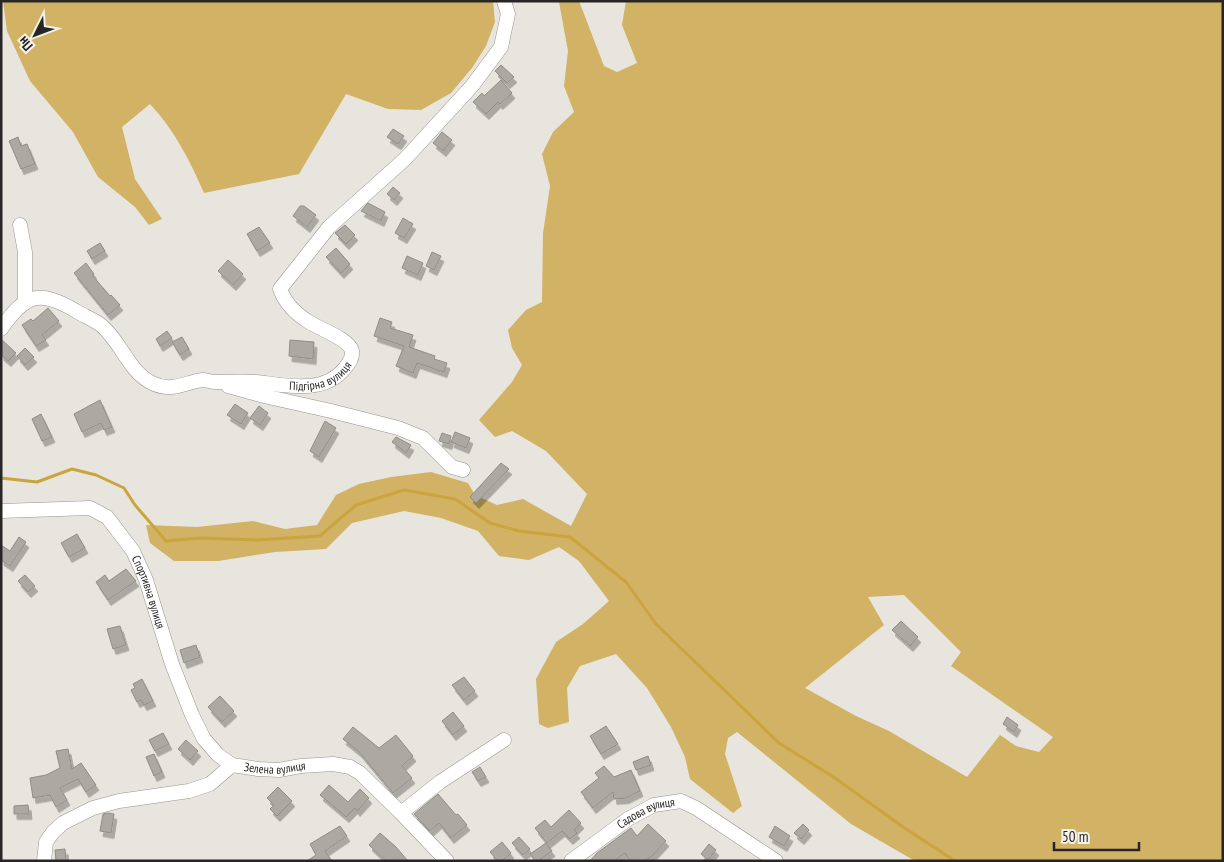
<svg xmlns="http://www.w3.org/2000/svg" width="1224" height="862" font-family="'PT Sans Narrow',sans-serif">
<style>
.green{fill:#d2b264;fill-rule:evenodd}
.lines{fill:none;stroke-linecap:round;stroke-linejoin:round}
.stream{stroke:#caa43d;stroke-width:3}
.building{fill:#aca9a3;stroke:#8f8d87;filter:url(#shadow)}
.minor-casing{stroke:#97948e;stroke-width:15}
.minor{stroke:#fff;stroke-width:14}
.labels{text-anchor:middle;stroke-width:4.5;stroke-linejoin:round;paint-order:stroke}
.street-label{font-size:12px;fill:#272624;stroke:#f5f2eb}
</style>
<defs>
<filter id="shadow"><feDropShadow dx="3" dy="5.5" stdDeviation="0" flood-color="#0004"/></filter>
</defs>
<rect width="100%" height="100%" fill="#e7e5de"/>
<path class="green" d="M3,1H493L495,22L486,46L472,68L451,93L421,110L388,109L346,94L299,174L204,193C190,161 174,129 150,104L122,127L135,179L162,219L149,225L135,207L98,177L73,132L30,81L7,31Z
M563,1H579L604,66L617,72L637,63L622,25L626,1H1223V861H915L851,824L737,732L728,738L725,754L742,806L733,813L690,779L685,757L671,727L647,688L616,654L580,666L567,688L569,722L548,728L539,724L536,679L556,642L583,624L609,601L579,561L559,547L529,560L499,556L478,531L441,518L404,511L352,523L326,549L275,552L218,561H174L150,543L146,525L197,527L253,521L285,529L317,525L336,495L359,484L391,477L431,472L468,483L475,495L497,505L523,499L571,526L587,494L546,451L512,431L495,437L479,420L512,382L522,365L512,348L508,330L526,310L542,302L543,233L550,186L542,154L553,132L574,112L564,86L568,51L559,2ZM904,595L961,652L951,666L1053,737L1039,752L1016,746L1000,735L967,777L889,731L856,716L805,688L884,625L868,597Z"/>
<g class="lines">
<path class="stream" d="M1,478L37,482L72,469L96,475L124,488L135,505L166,541L201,538L257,540L320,536L356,505L404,490L455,499L490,523L519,531L570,537L626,582L656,624L779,743L835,778L903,827L955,861"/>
</g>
<path class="building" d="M501,65L514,77L507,83L495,71Z
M501,80L512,93L500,104L498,102L486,114L473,102L482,93L484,96Z
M393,129L404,136L398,144L387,137Z
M442,132L452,140L443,151L433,143Z
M18,137L21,146L27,144L35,164L21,169L9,141Z
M393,187L400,193L394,200L387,194Z
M368,203L385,212L381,221L361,211Z
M300,206H304L316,215L307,227L293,216Z
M403,218L413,224L404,238L395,233Z
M345,225L355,235L346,244L335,233Z
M259,227L270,243L257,251L247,234Z
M100,243L105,251L92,259L87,251Z
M336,248L350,264L341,273L326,257Z
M432,252L441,256L434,270L426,266Z
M407,256L423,263L418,275L402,268Z
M228,260L243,274L233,285L218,271Z
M86,263L94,274L92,275L110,296L111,295L120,305L108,315L74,273Z
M48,308L59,321L42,335L46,340L36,346L22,325L31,319L33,321Z
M380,318L392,322L390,328L413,335L409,347L435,356L434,359L447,363L444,372L417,363L413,373L396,366L404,346L374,336Z
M167,331L172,338L160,346L156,339Z
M182,337L189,349L180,355L172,342Z
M1,339L16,353L8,361L1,355Z
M290,340L314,342L313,359L289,356Z
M25,348L34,357L25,365L17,356Z
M100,400L112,427L104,430L101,423L82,432L74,414Z
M235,404L248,413L241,424L227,415Z
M259,406L268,413L260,425L250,418Z
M41,414L52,437L42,441L32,419Z
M325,421L336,428L319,457L310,451Z
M455,432L470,438L466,448L451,442Z
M442,433L451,436L449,444L439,441Z
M396,437L411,445L406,453L392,442Z
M501,463L509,469L476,503L470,497Z
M77,534L85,548L69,557L61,543Z
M19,537L26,542L10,566L1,560V545L10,551Z
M126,569L136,581L108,600L96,582L105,575L109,581Z
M25,575L35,586L28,592L18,581Z
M901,621L918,637L910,646L892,630Z
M120,626L126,645L113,649L107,629Z
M196,645L200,657L184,663L180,650Z
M464,677L475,691L464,700L452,685Z
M142,679L153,701L144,705L141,700L137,702L131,690L135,688L133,684Z
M220,696L234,711L222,722L208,707Z
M453,712L464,726L453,735L442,721Z
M1007,717L1018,725L1014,732L1003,724Z
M606,726L618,744L601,754L590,736Z
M353,727L379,748L396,735L413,756L402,766L412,778L393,793L359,752L343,739Z
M163,733L169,744L155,751L149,740Z
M186,740L198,751L190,760L178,749Z
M68,749L72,769L81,763L96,785L86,792L78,779L60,788L67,800L56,807L50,795L33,798L30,778L46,775L60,768L56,751Z
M154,754L162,772L154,776L146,757Z
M648,756L651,765L636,770L633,762Z
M604,766L614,777L631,770L640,791L626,798L614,799L613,792L593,808L581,792L599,778L595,773Z
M480,767L486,777L478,781L472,772Z
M329,785L348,802L360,789L369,798L357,811L355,808L346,817L320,795Z
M278,787L292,801L277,816L270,809L274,805L267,798Z
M438,794L456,815L458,814L467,825L451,838L439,823L430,831L414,814Z
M28,805L29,814H14V806Z
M569,810L581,823L574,830L577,833L570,839L562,831L547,843L535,828L545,820L551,827Z
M108,813L114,814L111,833L100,831L103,814Z
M648,824L666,841L652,856L644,861H630L625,853L614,861H590L597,853L631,828L637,836Z
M803,824L809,830L801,839L794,833Z
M340,826L347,836L325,851L332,861H307L316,855L310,844Z
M775,826L790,836L784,846L769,837Z
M380,833L396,847L408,861H386L369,845Z
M519,837L530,849L523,855L512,843Z
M502,842L511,853L502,861H498L490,852Z
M546,843L552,851L538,861H535L530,854Z
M709,844L716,850L708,860L701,854Z
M65,849L66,861H56L55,850Z"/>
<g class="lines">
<g class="minor-casing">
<g id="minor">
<path d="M20,225L25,252V303"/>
<path id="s1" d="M1,329C25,294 39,289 76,311C84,316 95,320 102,326C121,342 129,372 152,383C172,393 185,382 203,380C207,380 211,382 215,382C229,382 242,381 256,382C285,385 324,395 345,368C349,363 353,358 352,351C349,339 320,329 309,322C296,314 285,303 280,289L329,227L405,159L472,86L501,47L508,14L504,1"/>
<path d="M228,386L264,396L331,411L398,428L423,438L452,467L463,470"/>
<path id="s2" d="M1,511L90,508L107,517L133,551L146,580L172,664L192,715L204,739L218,755L232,765L258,769L279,770L301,766L333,764L350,767L360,773L401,813L447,861"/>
<path d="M401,813L440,782L504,740"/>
<path d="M44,861L46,842L53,832L63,823L93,808L119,801L189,791L210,784L232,765"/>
<path id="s3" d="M571,861L628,819L654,805L681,801L696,808L776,861"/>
</g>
</g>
<use href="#minor" class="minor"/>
</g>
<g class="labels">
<g class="street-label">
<text dy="4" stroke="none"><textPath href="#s1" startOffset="370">Підгірна вулиця</textPath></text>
<text dy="4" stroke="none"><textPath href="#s2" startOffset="195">Спортивна вулиця</textPath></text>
<text dy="4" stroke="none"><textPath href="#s2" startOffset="434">Зелена вулиця</textPath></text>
<text dy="4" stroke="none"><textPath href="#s3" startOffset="90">Садова вулиця</textPath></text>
</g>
</g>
<rect width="1224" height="862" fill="none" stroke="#272624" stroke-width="5"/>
<g transform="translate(35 35) rotate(228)" stroke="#f5f2eb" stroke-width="4" paint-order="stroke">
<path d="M0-4L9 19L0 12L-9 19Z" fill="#272624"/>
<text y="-8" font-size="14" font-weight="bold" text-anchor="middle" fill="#272624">Пн</text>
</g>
<path d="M1054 842v8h85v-8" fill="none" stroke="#272624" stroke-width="2.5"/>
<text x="1062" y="842" font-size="15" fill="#272624" stroke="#f5f2eb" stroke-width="4" paint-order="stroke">50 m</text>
</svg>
